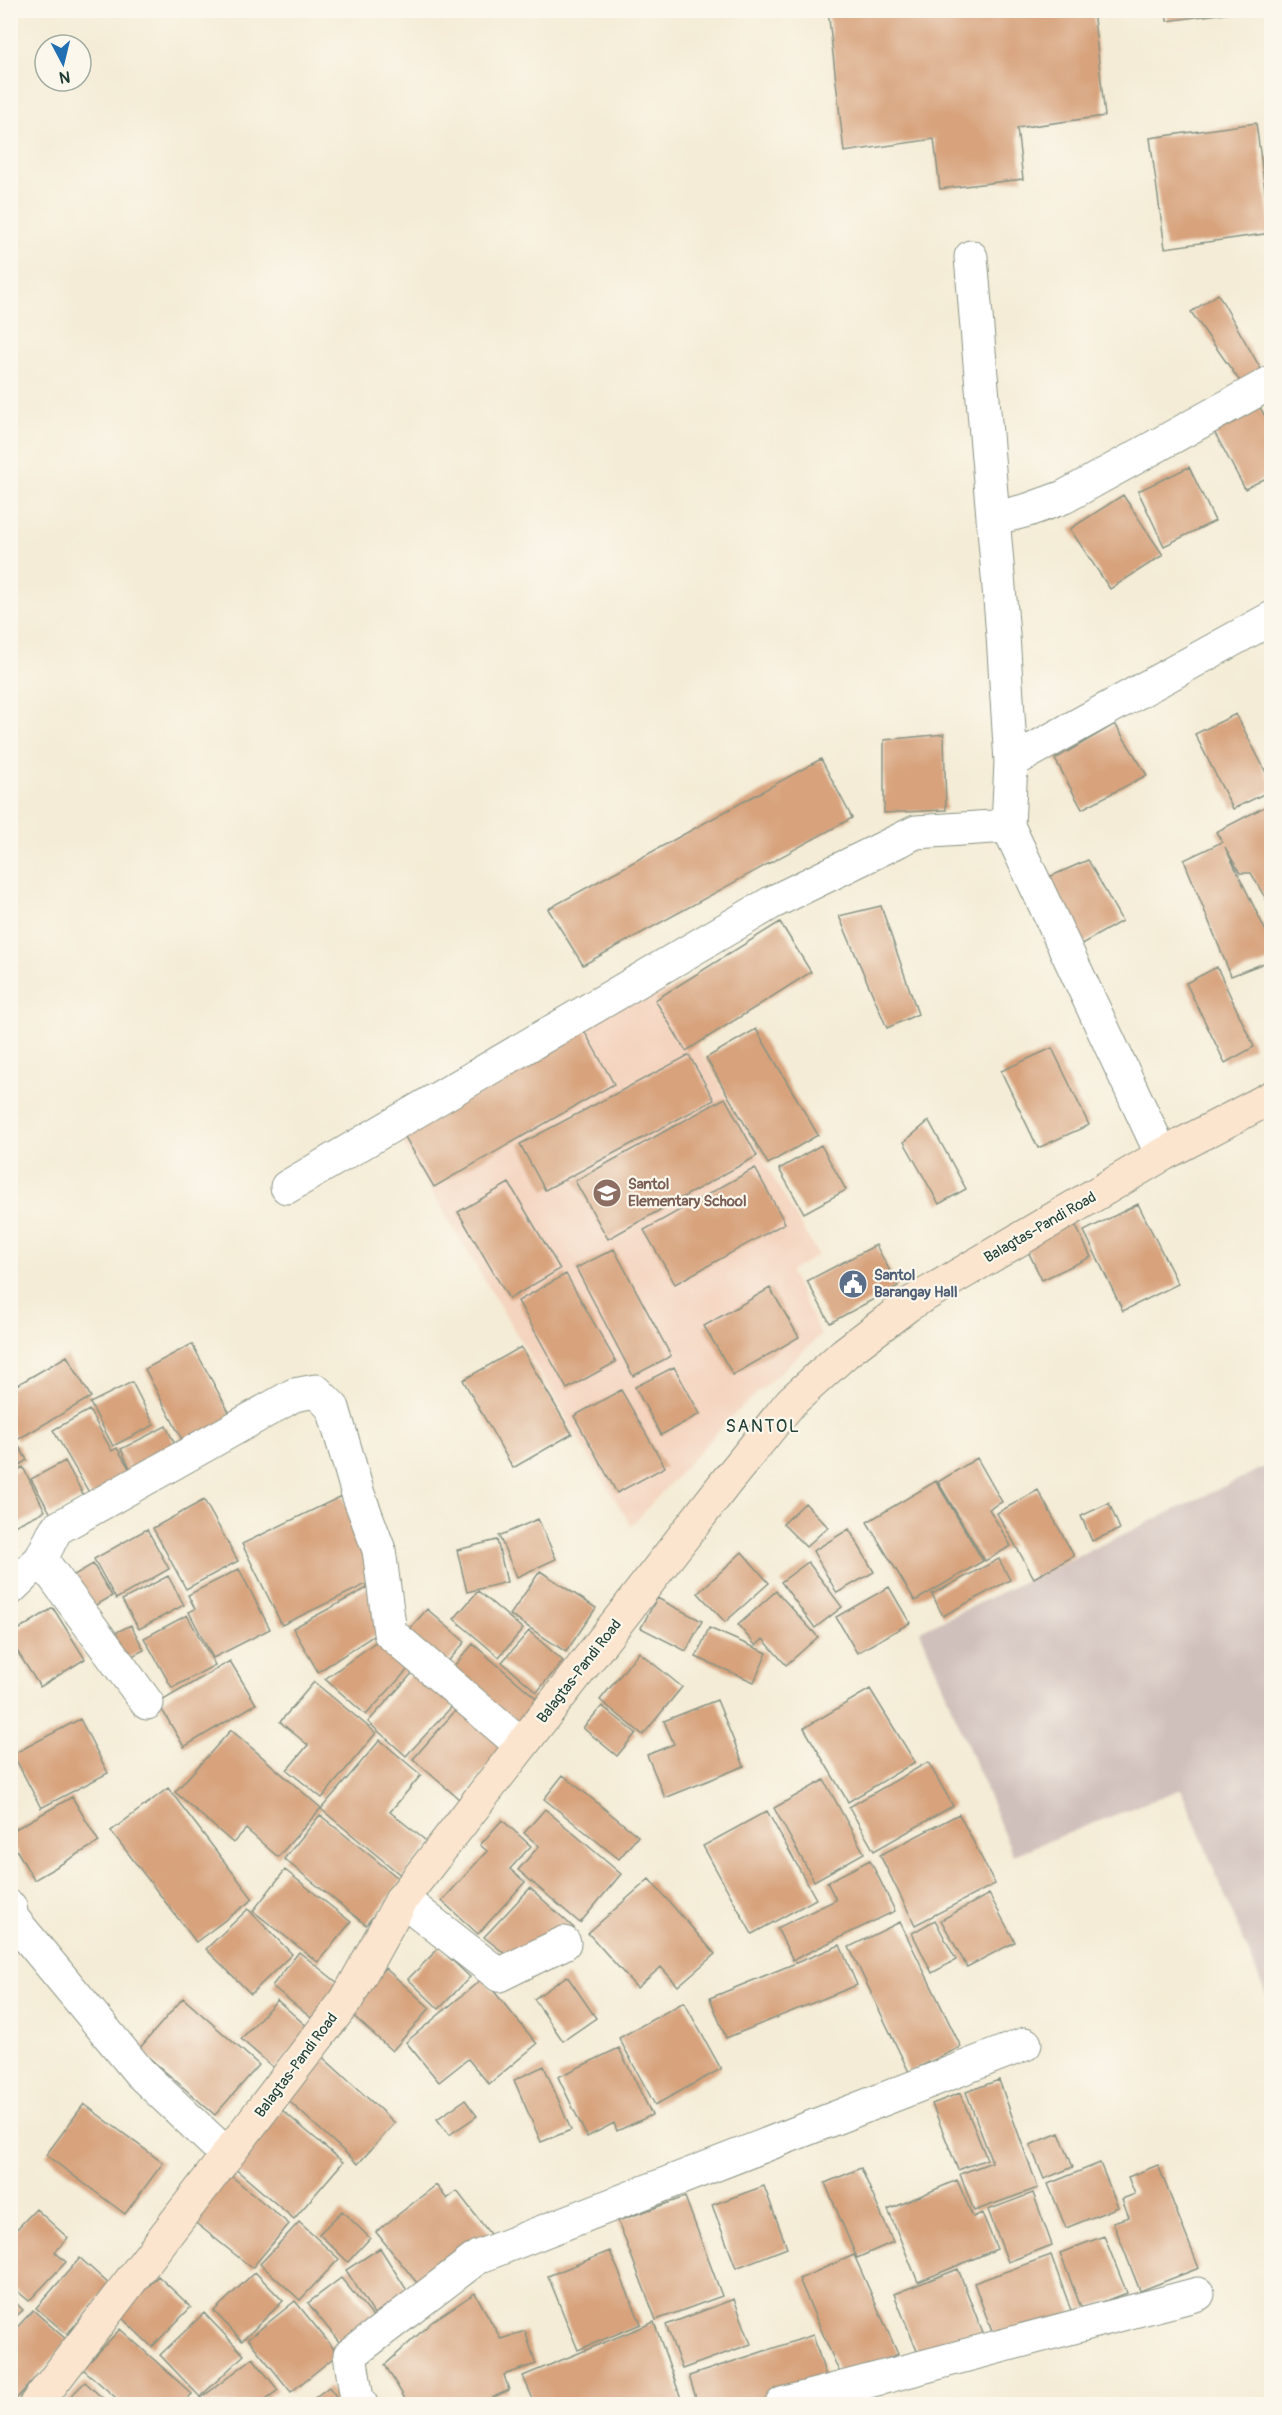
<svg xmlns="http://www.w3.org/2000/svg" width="1282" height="2415" font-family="Pangolin,sans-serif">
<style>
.built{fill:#f4d4bf}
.industrial{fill:#d0c0bb}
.building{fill:#d7a27b}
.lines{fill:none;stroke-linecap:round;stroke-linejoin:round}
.street-casing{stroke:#8a9485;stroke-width:35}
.secondary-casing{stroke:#8a9485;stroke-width:35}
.street{stroke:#fff;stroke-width:33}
.secondary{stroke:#fce5cf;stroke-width:33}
.labels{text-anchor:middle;stroke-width:4.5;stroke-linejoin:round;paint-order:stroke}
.education-label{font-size:15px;font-weight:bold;fill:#785e54;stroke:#fbf7ec;text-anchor:start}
.street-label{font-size:15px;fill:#1f3d34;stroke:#fbf7ec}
.service-label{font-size:15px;font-weight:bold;fill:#4e5e75;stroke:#fbf7ec;text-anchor:start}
.quarter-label{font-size:18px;letter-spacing:1.5px;fill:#1f3d34;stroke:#fbf7ec}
</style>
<rect width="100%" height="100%" fill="#fbf7ec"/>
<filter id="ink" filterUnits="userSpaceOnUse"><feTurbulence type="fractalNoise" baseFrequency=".0167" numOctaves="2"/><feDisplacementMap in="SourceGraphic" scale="12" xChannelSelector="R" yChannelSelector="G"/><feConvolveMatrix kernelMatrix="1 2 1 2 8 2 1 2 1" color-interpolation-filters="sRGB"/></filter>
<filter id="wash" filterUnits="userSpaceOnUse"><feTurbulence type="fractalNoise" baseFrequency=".008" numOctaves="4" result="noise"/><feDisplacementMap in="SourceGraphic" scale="24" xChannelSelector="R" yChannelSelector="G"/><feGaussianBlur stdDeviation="1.35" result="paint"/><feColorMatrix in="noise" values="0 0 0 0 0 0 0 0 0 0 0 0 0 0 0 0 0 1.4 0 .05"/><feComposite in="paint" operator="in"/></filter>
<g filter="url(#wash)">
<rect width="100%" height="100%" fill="#f4ecd6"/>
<path class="built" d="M660,981L818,1255L790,1272L821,1335L733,1415L631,1526L395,1130Z"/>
<path class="industrial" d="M1271,1464V2007L1181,1789L1013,1855L920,1631Z"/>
<g id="blocks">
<path class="building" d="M828,10H1093L1105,116L1017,128L1023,179L940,189L934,139L844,152Z
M1166,10H1234V12L1167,21Z
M1256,123L1271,233L1165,248L1150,138Z
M1272,156V197H1270L1265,157Z
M1218,294L1262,371L1241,383L1191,312Z
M1256,400L1272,429V475L1245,489L1210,424Z
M1189,467L1215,521L1164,546L1138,491Z
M1123,495L1163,555L1110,589L1070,529Z
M1236,714L1272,784V790L1233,809L1195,734Z
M1115,724L1147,775L1082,809L1055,759Z
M944,734L946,810L884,813V740Z
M821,759L852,818L583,965L548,909Z
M1272,803V910L1251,873H1240L1225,847L1272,944V960L1231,976L1184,860L1222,842L1216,832Z
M1088,860L1122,921L1080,945L1049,877Z
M881,906L918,1014L887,1028L839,916Z
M780,922L811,972L686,1051L655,1000Z
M1217,967L1254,1047L1225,1063L1186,983Z
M583,1029L614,1084L434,1187L402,1132Z
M756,1029L818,1135L768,1164L706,1058Z
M1052,1048L1089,1125L1038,1148L1001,1071Z
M689,1055L714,1100L545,1190L520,1144Z
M725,1098L757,1156L608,1239L575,1181Z
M929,1121L966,1189L939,1204L904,1142Z
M821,1145L846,1190L804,1213L779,1169Z
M755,1168L785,1223L675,1284L644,1230Z
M509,1183L560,1269L509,1299L458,1212Z
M1138,1204L1178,1284L1123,1311L1084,1231Z
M1073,1220L1091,1257L1042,1280L1024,1243Z
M876,1245L898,1286L830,1323L807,1281Z
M614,1249L671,1356L633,1376L576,1268Z
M566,1274L616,1362L567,1389L518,1301Z
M770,1288L799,1337L733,1375L704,1326Z
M192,1344L235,1423L187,1449L145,1369Z
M521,1347L572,1434L513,1468L463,1380Z
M67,1356L91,1397L17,1440L10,1428V1389Z
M674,1367L700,1414L661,1435L635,1387Z
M132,1382L154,1425L113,1446L90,1403Z
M621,1390L665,1467L617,1493L574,1416Z
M89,1410L112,1451L117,1448L135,1478L94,1501L53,1430Z
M166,1426L179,1453L134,1476L121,1449Z
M17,1443L27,1460L10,1471V1447Z
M977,1458L1002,1502L989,1509L1011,1546L985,1561L938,1482Z
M65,1461L84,1496L51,1514L31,1479Z
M23,1467L45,1511L10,1528V1473Z
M936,1481L983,1561L915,1601L867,1522Z
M1038,1490L1074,1556L1034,1578L997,1513Z
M342,1496L381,1577L282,1625L242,1544Z
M204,1500L238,1561L186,1589L153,1528Z
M805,1503L828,1527L806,1547L783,1524Z
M1109,1503L1120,1529L1092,1541L1081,1516Z
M538,1519L556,1559L517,1577L499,1536Z
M147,1529L169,1569L116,1599L94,1559Z
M849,1529L874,1572L837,1593L813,1551Z
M497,1540L507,1582L467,1592L457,1550Z
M742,1552L769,1583L725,1622L698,1593Z
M999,1559L1010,1580L943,1616L932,1594Z
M808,1562L842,1607L815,1628L781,1582Z
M93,1564L112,1596L83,1613L64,1581Z
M239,1569L270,1629L213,1658L189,1612L195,1609L188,1595Z
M540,1571L596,1608L566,1652L510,1615Z
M168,1576L184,1605L139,1629L122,1600Z
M371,1586L381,1631L318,1672L293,1628Z
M889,1587L910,1623L857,1653L836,1617Z
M478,1591L523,1629L499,1657L454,1619Z
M776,1591L818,1637L786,1665L763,1639L756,1646L738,1625Z
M657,1598L702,1621L686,1651L641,1628Z
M53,1608L85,1659L40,1687L10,1640V1635Z
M427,1609L465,1642L443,1667L405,1634Z
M187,1615L215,1665L172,1688L144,1638Z
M131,1625L144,1650L120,1662L107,1637Z
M709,1628L767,1653L754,1682L696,1657Z
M529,1631L563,1661L537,1692L502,1662Z
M384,1636L411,1666L366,1715L325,1679Z
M473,1644L543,1704L518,1734L447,1674Z
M639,1652L682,1687L643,1735L600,1700Z
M230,1661L256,1704L184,1747L158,1703Z
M417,1668L456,1702L406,1756L368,1722Z
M314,1682L376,1733L322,1798L287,1770L308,1745L280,1722Z
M870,1689L915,1762L848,1802L804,1728Z
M717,1700L744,1766L665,1798L647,1755L674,1744L664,1721Z
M463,1702L509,1742L459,1799L413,1759Z
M602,1706L636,1733L617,1756L583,1728Z
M80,1719L108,1773L41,1808L13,1754Z
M231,1730L321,1808L278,1857L246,1829L233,1843L175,1792Z
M380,1740L421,1775L390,1812L430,1844L403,1877L321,1809Z
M928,1762L953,1806L874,1851L849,1807Z
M563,1775L638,1836L619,1859L544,1799Z
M824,1780L864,1853L814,1881L774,1808Z
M168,1788L253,1899L196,1942L111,1831Z
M72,1797L99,1842L34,1880L10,1839V1832Z
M545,1809L621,1874L580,1923L518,1870L539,1846L524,1833Z
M767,1811L816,1899L752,1934L703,1846Z
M959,1814L995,1884L915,1925L880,1855Z
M320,1815L402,1881L366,1925L284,1859Z
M502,1820L531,1846L510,1869L525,1882L478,1934L442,1901L487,1851L480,1845Z
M870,1860L895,1911L793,1960L777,1928L836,1900L827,1882Z
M285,1870L351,1922L318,1962L253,1911Z
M649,1879L715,1954L678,1986L661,1967L637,1988L588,1933Z
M530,1888L574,1928L514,1961L484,1937Z
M989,1894L1015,1942L967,1967L941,1920Z
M248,1909L292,1954L251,1994L206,1949Z
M935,1920L956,1960L932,1973L912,1933Z
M900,1922L961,2047L909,2072L849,1947Z
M840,1945L857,1985L726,2038L710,1998Z
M439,1948L470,1977L439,2009L408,1979Z
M299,1952L343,1987L315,2021L272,1986Z
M385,1968L430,2008L392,2051L347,2010Z
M567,1976L596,2018L563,2041L534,1999Z
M483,1978L537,2044L489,2084L468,2059L439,2082L406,2042Z
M183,1998L259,2065L215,2115L139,2049Z
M277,2000L311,2030L275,2069L241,2039Z
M684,2002L721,2069L655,2105L619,2038Z
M619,2048L652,2115L617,2131L614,2123L587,2137L558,2077Z
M317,2052L395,2123L358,2164L280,2093Z
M544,2066L571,2130L541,2142L514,2080Z
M999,2080L1038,2188L974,2211L960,2174L992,2162L966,2092Z
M960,2093L987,2159L958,2170L932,2104Z
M465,2100L477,2116L449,2135L437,2119Z
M84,2104L163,2163L125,2214L46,2155Z
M282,2110L343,2162L294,2219L233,2167Z
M1059,2133L1073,2167L1044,2179L1030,2145Z
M1100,2163L1118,2207L1066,2228L1048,2184Z
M1158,2165L1199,2268L1140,2291L1113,2222L1129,2217L1122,2199L1135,2194L1128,2177Z
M861,2168L893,2242L857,2258L825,2183Z
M230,2175L289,2224L252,2268L192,2220Z
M957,2180L973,2217L982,2213L997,2249L918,2282L888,2210Z
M436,2185L447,2199L457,2191L490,2234L421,2288L376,2232Z
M764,2186L787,2248L736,2268L712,2205Z
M1033,2193L1052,2245L1008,2262L988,2210Z
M685,2197L722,2296L656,2320L618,2221Z
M36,2209L68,2238L55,2252L66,2262L29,2301L10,2285V2236Z
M342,2211L370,2238L348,2262L319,2234Z
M299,2222L339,2259L300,2300L260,2264Z
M1104,2236L1127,2293L1082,2310L1060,2253Z
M380,2248L408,2292L374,2314L346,2270Z
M610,2251L641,2324L578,2350L548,2276Z
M854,2255L898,2354L842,2378L799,2279Z
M1051,2255L1072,2313L995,2340L974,2283Z
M80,2258L110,2285L67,2334L36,2308Z
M958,2269L984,2336L921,2361L894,2294Z
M255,2272L283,2301L242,2341L214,2311Z
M158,2276L191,2307L152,2347L120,2316Z
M341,2278L376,2320L343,2347L308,2303Z
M475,2293L501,2339L525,2331L536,2364L504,2375L509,2390L478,2404H408L385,2365L433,2321Z
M10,2297L23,2310L10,2322Z
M734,2299L751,2344L682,2369L666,2325Z
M295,2301L338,2354L291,2392L248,2339Z
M33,2310L68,2341L16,2399L10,2394V2335Z
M204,2313L244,2355L200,2397L160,2355Z
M654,2322L683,2404H535L523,2376Z
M120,2329L192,2394L182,2404H123L83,2369Z
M813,2335L827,2380L751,2404H698L689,2376Z
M253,2358L278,2390L259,2404H204L200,2399Z
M85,2382L109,2404H63Z
M329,2387L342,2404H306Z"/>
</g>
</g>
<g filter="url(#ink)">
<use href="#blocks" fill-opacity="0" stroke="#8a9485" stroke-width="1.5"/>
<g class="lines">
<g class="street-casing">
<path id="street" d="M971,257L1003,635L1011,762L1008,826L1162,1155
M993,519L1028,510L1064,497L1272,382
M1011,762L1272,618
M287,1187L771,903L916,832L1008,826
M41,1559L147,1703
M10,1589L41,1559L56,1529L294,1395L316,1391L333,1408L358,1494L379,1550L390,1633L521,1745
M402,1899L499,1975L564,1943
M10,1907L12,1918L140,2073L227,2155
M361,2404L357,2399L350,2355L478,2257L1025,2044
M782,2404L1198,2294"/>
</g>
<g class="secondary-casing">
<path id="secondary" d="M36,2404L347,1999L402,1899L726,1482L791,1402L845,1353L908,1305L1162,1155L1272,1097"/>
</g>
<use href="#street" class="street"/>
<use href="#secondary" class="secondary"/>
</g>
</g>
<defs>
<g id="school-disc" transform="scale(1.5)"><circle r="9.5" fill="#8d6e63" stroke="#fbf7ec"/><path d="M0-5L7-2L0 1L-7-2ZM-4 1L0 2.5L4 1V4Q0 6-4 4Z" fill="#fff"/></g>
<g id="civic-disc" transform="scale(1.5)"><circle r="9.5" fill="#5c6f8a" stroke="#fbf7ec"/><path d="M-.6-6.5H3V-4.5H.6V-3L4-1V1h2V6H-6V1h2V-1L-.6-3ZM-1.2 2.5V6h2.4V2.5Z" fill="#fff"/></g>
</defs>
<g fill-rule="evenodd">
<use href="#school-disc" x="607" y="1193"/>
<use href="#civic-disc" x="853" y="1284"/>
</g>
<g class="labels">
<g class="education-label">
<text x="628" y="1189">Santol<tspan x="628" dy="17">Elementary School</tspan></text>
</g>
<g class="street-label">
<text transform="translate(1040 1227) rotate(-30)" y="5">Balagtas-Pandi Road</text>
<text transform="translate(579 1671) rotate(-52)" y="5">Balagtas-Pandi Road</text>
<text transform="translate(296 2065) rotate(-53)" y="5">Balagtas-Pandi Road</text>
</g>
<g class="service-label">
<text x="874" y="1280">Santol<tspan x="874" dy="17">Barangay Hall</tspan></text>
</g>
<g class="quarter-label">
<text x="763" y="1432">SANTOL</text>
</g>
</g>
<rect width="1282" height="2415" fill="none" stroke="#fbf7ec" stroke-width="36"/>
<g transform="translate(63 63) rotate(173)"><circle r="28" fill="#fbf7ec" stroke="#a3ada2" stroke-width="1.5"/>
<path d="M0-4.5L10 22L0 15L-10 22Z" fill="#1f6fb2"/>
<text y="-9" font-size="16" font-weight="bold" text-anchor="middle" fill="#1f3d34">N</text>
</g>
</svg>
